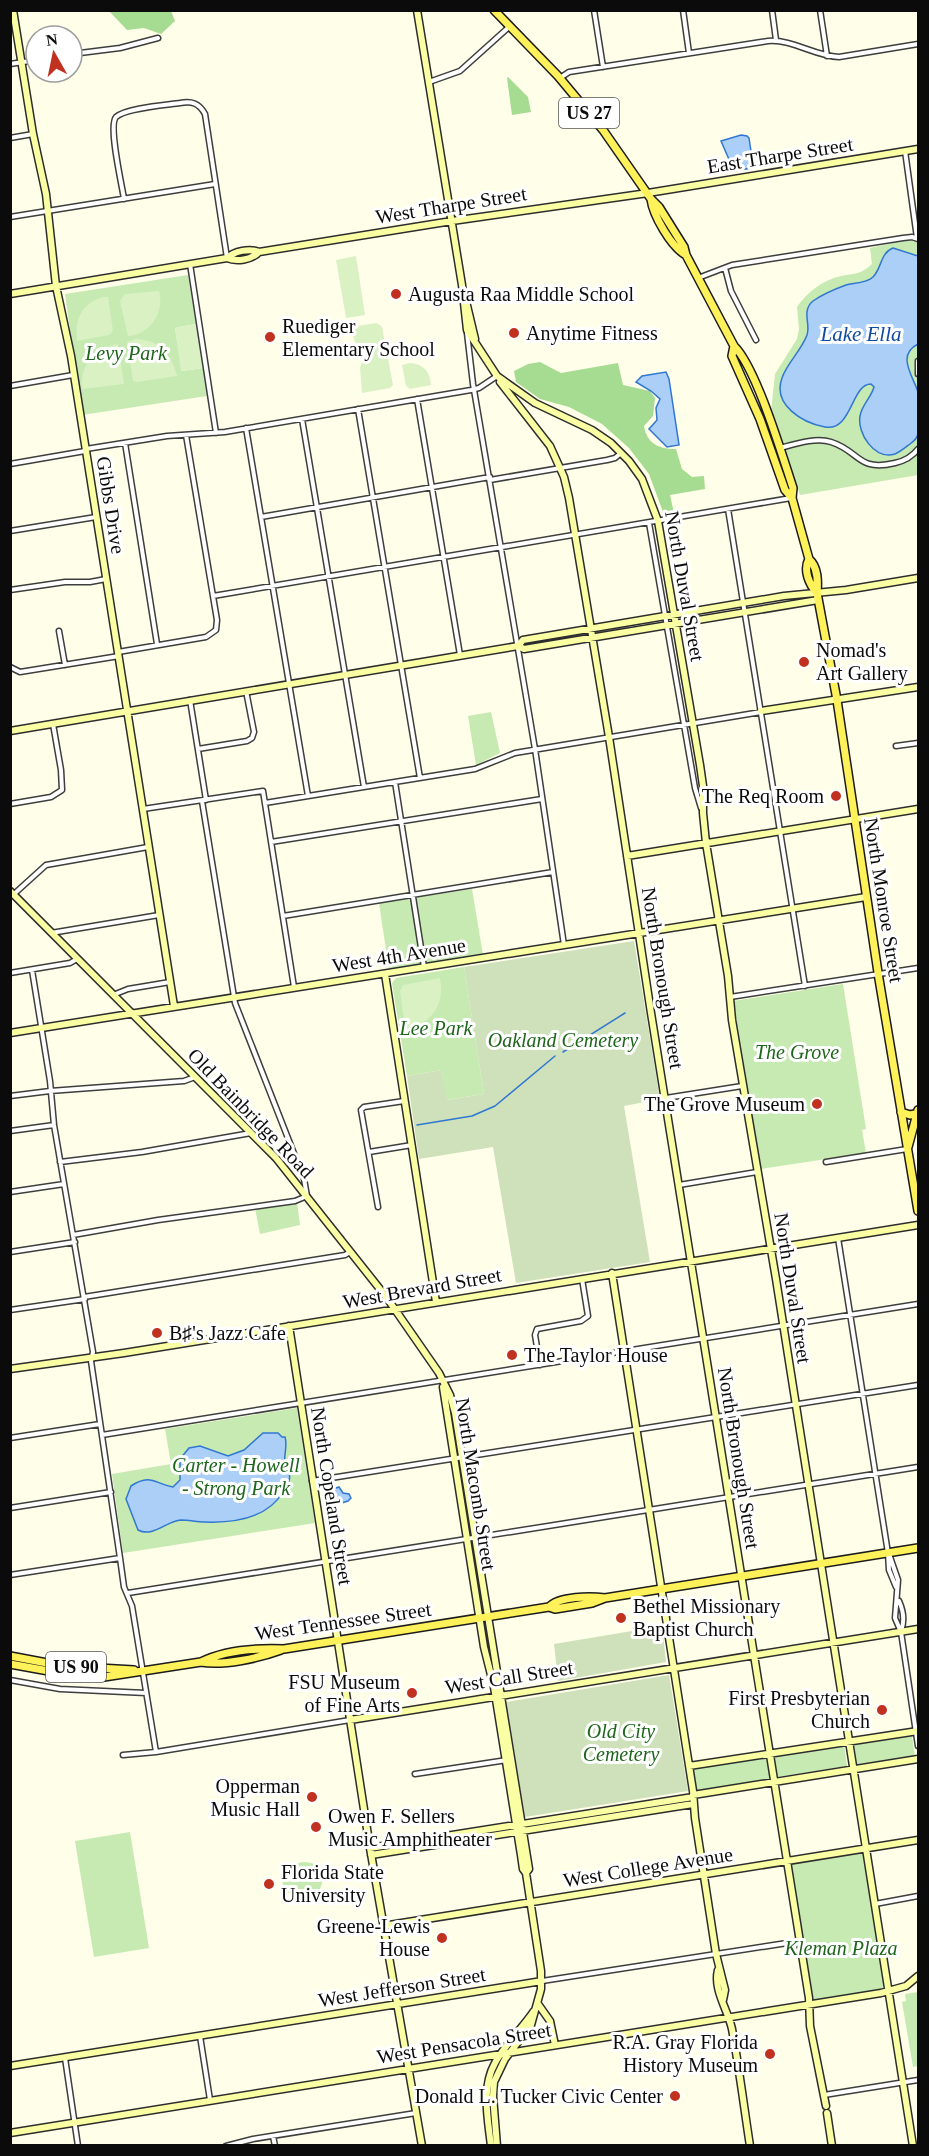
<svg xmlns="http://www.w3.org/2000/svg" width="929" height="2156" font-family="'Times New Roman',serif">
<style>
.green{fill:#c6eab2}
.forest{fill:#a6dc91}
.cemetery{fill:#cee1bb}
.pitch{fill:#daf1c4}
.water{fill:#accff8;stroke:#3077d2;stroke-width:1.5}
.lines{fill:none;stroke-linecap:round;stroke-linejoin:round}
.stream{stroke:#3077d2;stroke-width:1.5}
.street-casing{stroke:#3e3e3e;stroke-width:7}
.secondary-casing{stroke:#2d2d2d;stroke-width:9}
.primary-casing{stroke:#1c1c1c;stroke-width:10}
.street{stroke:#fff;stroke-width:4}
.secondary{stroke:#faffa4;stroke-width:6}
.primary{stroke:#fef15a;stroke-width:7}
.poi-dot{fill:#c0321f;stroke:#fff;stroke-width:2}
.labels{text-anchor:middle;stroke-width:6;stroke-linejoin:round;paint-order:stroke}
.shield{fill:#fff;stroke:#545454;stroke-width:1.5}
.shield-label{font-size:18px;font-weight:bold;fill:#0b0b0b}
.street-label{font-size:20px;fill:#0b0b0b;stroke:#fff}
.poi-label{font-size:20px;fill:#0b0b0b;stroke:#fff;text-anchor:start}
.park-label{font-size:20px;font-style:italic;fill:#1d651a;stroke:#fff}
.water-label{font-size:21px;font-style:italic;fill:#114aa1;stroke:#fff}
</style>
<rect width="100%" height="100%" fill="#fffee9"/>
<path class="green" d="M906,240L918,242V356L915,367L918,379V475L800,495L771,412L775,374L797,339L799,329L797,307C807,292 823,280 841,276C856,273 860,275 872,264L870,248Z
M188,275L196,324L175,328L182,371L203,368L207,396L82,415L65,294Z
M491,712L500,753L476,765L468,716Z
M472,889L483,955L389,970L379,903Z
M464,967L484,1094L446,1100L441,1070L407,1076L392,983L396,978Z
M843,984L866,1129L862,1130L866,1153L761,1169L733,1001Z
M297,1202L300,1225L260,1234L255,1208Z
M297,1408L315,1523L123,1553L112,1474L171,1464L165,1429Z
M912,1736L915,1757L855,1766L852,1745Z
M844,1744L847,1766L777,1777L773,1755Z
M767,1755L771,1780L696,1792L692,1767Z
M130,1832L149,1948L94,1957L75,1841Z
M860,1851L863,1853L884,1986L880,1990L815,2000L812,1999L811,1995L791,1863Z
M304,1862C328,1863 326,1880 316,1896L301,1900L286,1891C276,1875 287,1864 304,1862Z
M918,1992V2066L913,2067L902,2002L906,2001L905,1994Z"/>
<path class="forest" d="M109,11H171L175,21L161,34L144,28L127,30Z
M508,77L528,97L531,112L512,115L507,78Z
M540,362L561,373L618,363L623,385L650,391L655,398L653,416L644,426C647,444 659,449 676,449L682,469L692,477L704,476L705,489L670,495L674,513L665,514L663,512L649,474L629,448L602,424L569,407L540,399L516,382L514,371L528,364Z"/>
<path class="cemetery" d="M634,941L660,1099L624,1106L650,1262L516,1283L493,1147L419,1159L407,1076L441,1070L447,1100L484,1094L464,967Z
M662,1626L666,1662L558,1681L554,1644Z
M669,1675L688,1791L525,1817L506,1702Z"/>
<path class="pitch" d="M356,256L365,315L346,318L336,260Z
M159,291C165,312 150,335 128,336L120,301L125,294Z
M104,297H108L113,331L109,335L77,341C75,319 81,303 104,297Z
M377,323L382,327L393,385L390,388L362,393L360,367L365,354L357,348L350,327Z
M196,324L203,368L181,371L175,328Z
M136,339C159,340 172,354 177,376L137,382L133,381L127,342Z
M118,344L124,384L82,389C80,365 94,348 118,344Z
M410,363C424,364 430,372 431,385L410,389L406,386L402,365Z
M440,978C445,1005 432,1024 405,1028L400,991L403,985Z"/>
<path class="water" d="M741,135L747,136L749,138L752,158V168L734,171L721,141Z
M893,248L918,256V344C896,355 913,376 918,392C920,400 920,426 918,433C918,438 914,441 910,444C906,447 900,452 895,454C874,460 857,433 860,416C862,404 871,398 874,387L871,384C851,384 852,432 825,427C803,423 772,405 782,378C787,363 801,351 807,335C811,324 801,311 813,301C823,294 835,289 846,285C854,283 867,283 873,277C882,268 880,253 893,248Z
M666,372L669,379L679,445L667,447L649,429L657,420L656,408L660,399L651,391L636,382L642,376Z
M263,1433H278L282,1437H285C288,1446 283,1458 285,1464C292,1478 291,1478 283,1492C267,1519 233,1523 205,1522C197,1522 189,1520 181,1520C166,1521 153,1538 138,1530L126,1499L131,1486C151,1473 155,1484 173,1487L180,1480V1459L189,1448L200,1446L228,1456L244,1450Z
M339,1487L343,1493L349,1494L351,1498L348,1501L335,1505L338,1523L333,1524C323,1513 329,1503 330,1490Z"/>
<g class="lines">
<path class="stream" d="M563,1052L625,1013
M417,1125L472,1116L495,1106L555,1056"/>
<g class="street-casing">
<path id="street" d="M594,10L603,67
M683,10L689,53
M772,10L776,40
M820,10L827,56
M72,54L120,48L158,38
M10,64L36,60
M560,78L569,72L768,41C793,39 814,56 839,57L918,44
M429,82L460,71L510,26
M10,138L33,134
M905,151L917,238
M124,199C122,185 108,126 116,117C125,108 166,105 180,103C192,101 199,103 205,114L227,258
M10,217L215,184
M190,264L216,433
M725,268L731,291L756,340
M698,278L732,265L903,238L912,237L918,239
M467,333L473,384L535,749L564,945
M918,361V374
M10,386L73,375
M417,399L460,655
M358,409L420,778
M302,419L364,787
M246,428L308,796
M125,443L157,644
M780,448C795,444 816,437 831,442C860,451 857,472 895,463C904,461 912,457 918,449
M86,449L167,436L225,432L471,390L479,388L497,376
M10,464L85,451
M490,480L607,460L615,458L621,453
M728,509L805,986
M261,517L490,477
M649,523L695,788L701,808
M10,531L96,517
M10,590L65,582H90L106,579
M213,596L791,498
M59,631L65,665
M118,652L206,637L216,630L217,620L186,435
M10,667L20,672L119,656
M190,700L206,800
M896,746L918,743
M198,749L247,741L252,738L254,732L246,691
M395,782L424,967
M265,803L475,769L515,753L761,712
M10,804L51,797L62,790L61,770L53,724
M143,809L263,791L294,987
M271,842L542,799
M14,894L46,865L148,847
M283,916L553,872
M51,933L159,915
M32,970L50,1081L54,1125L93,1352L91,1361L120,1558L124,1587L132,1606L156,1752
M10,973L70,963L77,959
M113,995L128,989L170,982
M730,997L918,968
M10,1096L50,1091L184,1081L195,1077
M666,1098L742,1086
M10,1131L54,1125
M369,1152L412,1145
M60,1162L142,1152L251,1133
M826,1162L907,1149
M679,1185L757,1172
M10,1192L64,1184
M378,1207L361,1110L364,1107L404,1101
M73,1235L158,1220L295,1201L307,1196L304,1179L235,1003L202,801
M838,1238L888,1553L889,1570L896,1587
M10,1252L75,1242
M84,1297L345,1255L350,1252
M10,1310L85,1299
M540,1365L535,1335L537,1329L581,1321L588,1316L582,1279
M102,1435L918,1304
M10,1438L100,1424
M312,1481L918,1385
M10,1508L111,1492
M889,1554L898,1580L895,1618L901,1632L918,1746
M10,1575L120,1558
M128,1593L918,1467
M899,1601C903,1610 905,1621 901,1631
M10,1680L60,1689L146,1693
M123,1755L156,1752L350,1720
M415,1774L507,1760
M875,1904L918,1896
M542,1981L800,1941
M200,2036L210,2100
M65,2058L78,2146
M824,2095L918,2080
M273,2136L275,2146
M226,2146L253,2139L416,2113"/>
</g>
<g class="secondary-casing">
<path id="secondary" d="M13,10L33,134L46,194L56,286L71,356L174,1006
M417,10L462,285L467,330L497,376L535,403L592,430L611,443L629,461L642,479L658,521L700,765L703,786V813L706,843L728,976L732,1020L776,1279L913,2146
M227,258C236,262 252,260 259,252
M10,294L227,258C234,251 250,248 259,252L452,221L648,193L918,149
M465,297L475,339
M500,382L550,446L564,477L569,498L609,737L651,1013L809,1998L810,2026L826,2106
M518,646L524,649L818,600
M761,711L918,687
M10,731L518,646L523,640L784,596L846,590L918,578
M627,856L918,809
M10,891L276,1158L387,1298L439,1373L450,1395L455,1413L529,1869L526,1873L541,1971V1989L531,2025L505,2059L494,2082L493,2096L497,2146
M385,974L436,1302
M10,1033L866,897
M612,1273L693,1791L695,1818L716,1954L725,1990L723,2000
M289,1326L370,1848L422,2146
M10,1369L124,1353L918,1225
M443,1387L484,1647L494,1687L521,1855L523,1869L526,1873
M350,1720L918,1629
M689,1766L918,1731
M693,1795L918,1759
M370,1848L693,1797
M371,1855L693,1804
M383,1926L918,1840
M718,1970C713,1990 728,2010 732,2029C739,2067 744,2107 750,2146
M538,2004L550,2021L555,2045
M10,2066L542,1981
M827,2113L832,2146
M10,2133L881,1993L906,1986L918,1976
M491,2146C488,2119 481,2088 495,2063C505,2044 522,2029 534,2011"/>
</g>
<g class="primary-casing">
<path id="primary" d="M494,10L558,76L603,130L651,199L659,207L684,247L686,255L734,346C756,367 782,455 793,488L792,498
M651,199C653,215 671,247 686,255
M734,346L732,356L760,419L785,490L792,498L809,559C818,567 818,581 817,593L837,700L879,979L918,1211
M809,559C803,570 809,584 817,593
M901,1112L910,1115L915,1114
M908,1147L918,1110
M549,1607L555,1609L592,1603L605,1598L918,1548
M10,1656L63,1666L134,1670
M201,1662C224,1666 259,1658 281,1650
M10,1664L71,1675L104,1677L201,1662C225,1650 258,1648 284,1649L549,1607C559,1596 591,1596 605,1598"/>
</g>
<use href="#street" class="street"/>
<use href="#secondary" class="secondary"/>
<use href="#primary" class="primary"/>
</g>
<g class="poi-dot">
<circle cx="396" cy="294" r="6"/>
<circle cx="514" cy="333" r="6"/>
<circle cx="270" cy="337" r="6"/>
<circle cx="804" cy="662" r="6"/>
<circle cx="836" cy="796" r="6"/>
<circle cx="817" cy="1104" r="6"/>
<circle cx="157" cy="1333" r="6"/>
<circle cx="512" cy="1355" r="6"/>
<circle cx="621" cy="1618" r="6"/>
<circle cx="412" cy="1693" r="6"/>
<circle cx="882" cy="1710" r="6"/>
<circle cx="312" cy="1797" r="6"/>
<circle cx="316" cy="1827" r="6"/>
<circle cx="269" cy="1884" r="6"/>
<circle cx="442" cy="1938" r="6"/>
<circle cx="770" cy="2054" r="6"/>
<circle cx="675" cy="2096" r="6"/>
</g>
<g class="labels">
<g class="shield">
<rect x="559" y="98" width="60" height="30" rx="4.5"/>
<rect x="46" y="1652" width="60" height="30" rx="4.5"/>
</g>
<g class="shield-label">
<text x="589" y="119">US 27</text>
<text x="76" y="1673">US 90</text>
</g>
<g class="street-label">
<text transform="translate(780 155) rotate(-9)" y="7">East Tharpe Street</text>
<text transform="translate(451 205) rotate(-9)" y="7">West Tharpe Street</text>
<text transform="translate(111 505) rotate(81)" y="7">Gibbs Drive</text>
<text transform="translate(685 586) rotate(80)" y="7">North Duval Street</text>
<text transform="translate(884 900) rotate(81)" y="7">North Monroe Street</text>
<text transform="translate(399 955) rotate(-9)" y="7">West 4th Avenue</text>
<text transform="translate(663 978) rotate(81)" y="7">North Bronough Street</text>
<text transform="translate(251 1113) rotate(46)" y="7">Old Bainbridge Road</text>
<text transform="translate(422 1288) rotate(-10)" y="7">West Brevard Street</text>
<text transform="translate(793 1288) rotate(81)" y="7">North Duval Street</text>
<text transform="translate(739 1458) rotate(81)" y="7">North Bronough Street</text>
<text transform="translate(476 1484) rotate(81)" y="7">North Macomb Street</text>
<text transform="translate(332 1496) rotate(81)" y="7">North Copeland Street</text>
<text transform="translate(343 1621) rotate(-8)" y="7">West Tennessee Street</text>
<text transform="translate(509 1677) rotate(-9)" y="7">West Call Street</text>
<text transform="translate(648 1867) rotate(-9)" y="7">West College Avenue</text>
<text transform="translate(402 1987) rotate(-9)" y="7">West Jefferson Street</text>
<text transform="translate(464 2043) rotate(-9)" y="7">West Pensacola Street</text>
</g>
<g class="poi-label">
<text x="408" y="301">Augusta Raa Middle School</text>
<text x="282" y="333">Ruediger<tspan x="282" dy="23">Elementary School</tspan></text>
<text x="526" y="340">Anytime Fitness</text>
<text x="816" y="657">Nomad's<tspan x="816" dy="23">Art Gallery</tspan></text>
<text x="824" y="803" text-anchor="end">The Req Room</text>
<text x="805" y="1111" text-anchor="end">The Grove Museum</text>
<text x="169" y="1340">B♯'s Jazz Cafe</text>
<text x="524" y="1362">The Taylor House</text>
<text x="633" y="1613">Bethel Missionary<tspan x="633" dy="23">Baptist Church</tspan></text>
<text x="400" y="1689" text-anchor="end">FSU Museum<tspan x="400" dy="23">of Fine Arts</tspan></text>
<text x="870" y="1705" text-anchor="end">First Presbyterian<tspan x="870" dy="23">Church</tspan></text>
<text x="300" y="1793" text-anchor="end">Opperman<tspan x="300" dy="23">Music Hall</tspan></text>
<text x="328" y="1823">Owen F. Sellers<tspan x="328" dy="23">Music Amphitheater</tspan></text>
<text x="281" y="1879">Florida State<tspan x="281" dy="23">University</tspan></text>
<text x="430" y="1933" text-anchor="end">Greene-Lewis<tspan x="430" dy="23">House</tspan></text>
<text x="758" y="2049" text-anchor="end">R.A. Gray Florida<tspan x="758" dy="23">History Museum</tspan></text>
<text x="663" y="2103" text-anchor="end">Donald L. Tucker Civic Center</text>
</g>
<g class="park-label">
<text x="126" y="360">Levy Park</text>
<text x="436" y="1035">Lee Park</text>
<text x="563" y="1047">Oakland Cemetery</text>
<text x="797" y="1059">The Grove</text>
<text x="236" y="1472">Carter - Howell<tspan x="236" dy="23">- Strong Park</tspan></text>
<text x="621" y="1738">Old City<tspan x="621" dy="23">Cemetery</tspan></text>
<text x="841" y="1955">Kleman Plaza</text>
</g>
<g class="water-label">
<text x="861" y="341">Lake Ella</text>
</g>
</g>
<rect width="929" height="2156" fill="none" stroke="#0b0b0b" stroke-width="24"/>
<g transform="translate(54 54) rotate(351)"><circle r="28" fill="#ffffff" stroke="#9d9d9d" stroke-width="1.5"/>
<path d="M0-4.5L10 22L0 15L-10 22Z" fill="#c0321f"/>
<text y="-9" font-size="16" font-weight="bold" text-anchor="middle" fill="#0b0b0b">N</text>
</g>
</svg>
